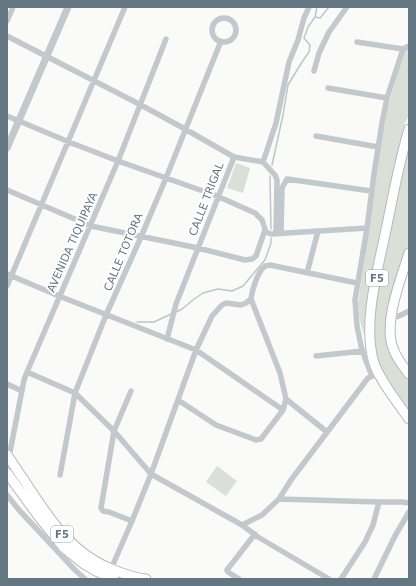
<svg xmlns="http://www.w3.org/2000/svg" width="416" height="586" font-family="'DejaVu Sans',sans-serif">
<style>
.green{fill:#dadfd7}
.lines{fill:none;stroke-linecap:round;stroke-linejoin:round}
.stream{stroke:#bbc7cb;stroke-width:1.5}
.trunk-casing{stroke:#b4b9bd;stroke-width:11}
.minor{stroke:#c3c8cc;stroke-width:5.5}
.tertiary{stroke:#c3c8cc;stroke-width:7}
.trunk{stroke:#fff;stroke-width:9}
.labels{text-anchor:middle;stroke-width:4;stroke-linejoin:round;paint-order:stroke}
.shield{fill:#fff;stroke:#939fa8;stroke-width:1}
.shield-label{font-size:10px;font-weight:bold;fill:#657683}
.street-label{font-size:11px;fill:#657683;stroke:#fff}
</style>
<rect width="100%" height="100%" fill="#fafaf8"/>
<path class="green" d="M409,48V115L405,123L399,146L374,261L367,298L364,335L360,321L358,304L374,183L388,106L404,52Z
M409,142V242L388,311L398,365L409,380V411C396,392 380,373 375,351C369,317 381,273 389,240C396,207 402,174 409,142Z
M236,163L250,168L243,193L227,188Z
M217,466L237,481L226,496L206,482Z"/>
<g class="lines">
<path class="stream" d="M315,17L317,7
M272,165L283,115L288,85L302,62L309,52L310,45L304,38L308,27L315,17L320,18L329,7
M270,176L271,229
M176,312L182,309L193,300L203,293L218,289L232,291L243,286L265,260L271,243V238
M137,322H154L171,314"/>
<g class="trunk-casing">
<path id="trunk" d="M409,129C399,162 393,196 386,230C378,269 362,324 374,363C380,381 398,403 409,419
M409,253C401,279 383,322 393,348C396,358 403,366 409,374
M7,455C13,463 18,472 24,480C48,517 71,554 114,570C124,574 135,578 146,579
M7,473L39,517L64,548L84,564L98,572L114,579"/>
</g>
<path class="minor" d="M212 30a12 12 0 1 1 24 0a12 12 0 1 1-24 0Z
M7,21L13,7
M7,36L141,105L185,129L234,157L263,162L276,123L289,62L298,40L304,18L309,7
M357,42L403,49
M314,71L319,53L329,32L347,7
M328,88L387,98
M7,116L69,142L118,161L217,196L255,213L262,220L266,232L271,234L367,228
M316,136L378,147
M263,162L275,175L277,180L276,233
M7,190L91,226L198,248L245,260L252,259L256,256L265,230
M281,234L282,188L287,179L371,191
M307,273L318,231
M7,274L59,296L196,350L283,410
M7,286L125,7
M391,318L399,316L409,311
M167,339L176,304L234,157
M316,356L363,351
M27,372L75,393L114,431L151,474L242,525L258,537L329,579
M372,376L366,361L361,346L357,326L355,300L367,228L374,174L382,123L387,98L403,49L409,46
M7,384L22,391
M131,391L114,431L101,508L103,511L109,512L132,521
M286,399L327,432
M178,400L216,425L256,440L261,439L283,410L286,399L280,373L251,299C252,291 257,273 264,267C266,265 267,266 270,265L357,283
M9,457L24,380L27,372L118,161L166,39
M60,475L75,393L106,315L141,237L166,178L221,41
M7,495L19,510L75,570L85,579
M279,499L379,502H402L409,503
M242,525L262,515L279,499L291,480L368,378L375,375
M111,569L132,521L151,474L196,350L212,316L222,305L226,303L241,305L246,303L251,299
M239,579L228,572L227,570L255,534
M341,579L365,542L373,525L379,502
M374,579L395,536L409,512"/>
<path class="tertiary" d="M7,148L68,7"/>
<use href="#trunk" class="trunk"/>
</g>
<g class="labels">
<g class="shield">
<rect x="366" y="270" width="22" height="16" rx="3"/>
<rect x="51" y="526" width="22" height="16" rx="3"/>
</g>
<g class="shield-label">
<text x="377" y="282">F5</text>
<text x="62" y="538">F5</text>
</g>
<g class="street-label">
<text transform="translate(206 199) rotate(-69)" y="4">CALLE TRIGAL</text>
<text transform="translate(72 242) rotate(-66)" y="4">AVENIDA TIQUIPAYA</text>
<text transform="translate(123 252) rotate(-67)" y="4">CALLE TOTORA</text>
</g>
</g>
<rect width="416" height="586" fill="none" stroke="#657683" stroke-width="16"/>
</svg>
